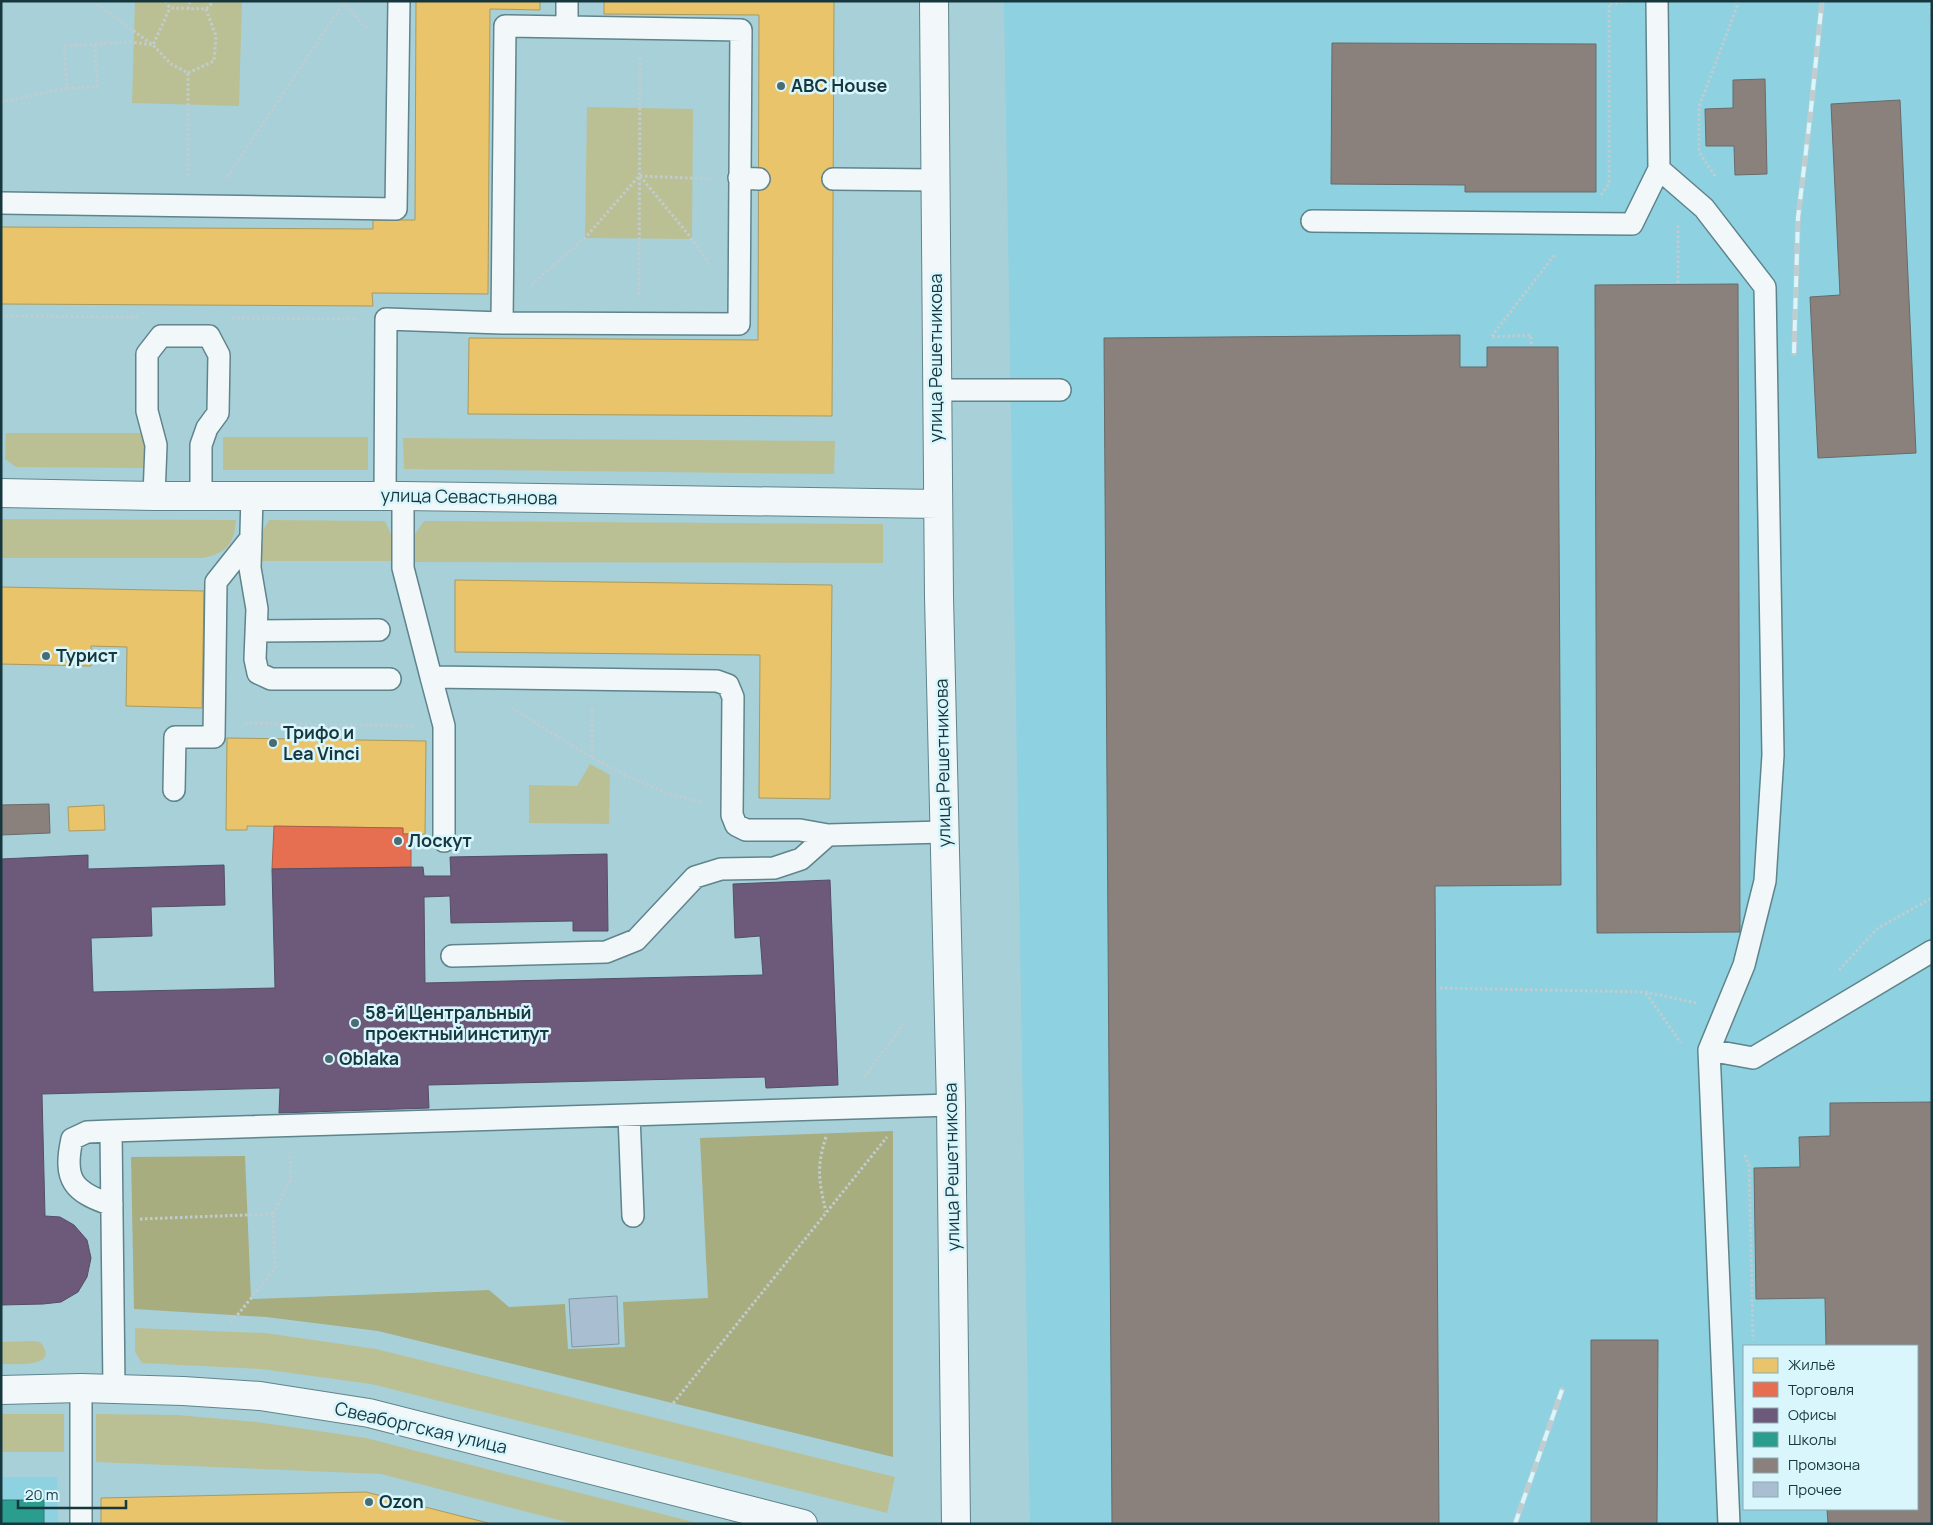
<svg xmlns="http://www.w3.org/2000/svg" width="1933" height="1525" font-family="Manrope,sans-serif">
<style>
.built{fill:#8ed1e0;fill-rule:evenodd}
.green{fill:#bbc094}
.forest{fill:#a8ad7f}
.homes{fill:#e9c46a;stroke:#aa9a5d}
.shops{fill:#e76f51;stroke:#a95e4b}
.offices{fill:#6d597a;stroke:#534f68}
.schools{fill:#2a9d8f;stroke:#247e77}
.industry{fill:#8a817c;stroke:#686b69}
.building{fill:#a9bfd1;stroke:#8095a2}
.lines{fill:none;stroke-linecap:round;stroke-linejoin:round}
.lane-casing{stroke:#5f848b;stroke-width:24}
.street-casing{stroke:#5f848b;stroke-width:30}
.path{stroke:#c0cccf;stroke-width:3;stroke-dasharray:2.5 2.5;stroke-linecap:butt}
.lane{stroke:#f2f8f9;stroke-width:21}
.street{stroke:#f2f8f9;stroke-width:28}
.rail-casing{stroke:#c0cdd0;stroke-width:5.5}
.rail{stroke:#d9f6fd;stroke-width:4;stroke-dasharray:11;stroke-linecap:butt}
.poi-dot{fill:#496d74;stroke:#d9f6fd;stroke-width:2}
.labels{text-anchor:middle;stroke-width:5;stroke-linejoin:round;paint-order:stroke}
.poi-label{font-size:18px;font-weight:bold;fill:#17373e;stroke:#d9f6fd;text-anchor:start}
.street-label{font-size:18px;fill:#17373e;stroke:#d9f6fd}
</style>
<rect width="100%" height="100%" fill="#a7d0d9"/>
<path class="built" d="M1004,1H1932V1524H1030ZM1744,1346H1917V1509H1744Z
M1,1477H57L58,1524H1Z"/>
<path class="green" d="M135,1H242L239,106L132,103Z
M587,107L693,109L692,239L585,238Z
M6,433H146V468L16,467L5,459Z
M223,437H368V470H223Z
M403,438L835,441L834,474L404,469Z
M1,519L236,520C234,544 227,553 203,558H1Z
M269,520L385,521L391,534L392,561H261L262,532Z
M424,521L883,524V563L414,562L415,534Z
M590,764L610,775L609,824L529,823V785L577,786Z
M135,1328L265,1333L376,1349L895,1477L887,1513L371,1384L261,1369L142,1363L135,1352Z
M33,1341L40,1342C62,1368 14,1364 1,1364V1342Z
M1,1414H64V1452H1Z
M96,1414L178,1415L257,1422L366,1438L701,1524H574L381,1474L96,1462Z"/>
<path class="forest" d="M893,1131V1457L378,1331L266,1317L134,1309L131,1157L245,1156L251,1299L489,1290L509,1307L565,1304L568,1349L625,1347L623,1302L708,1298L700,1138Z"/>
<path class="homes" d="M416,1H540V10L490,9L488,294L372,293L373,306L1,304V227L373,229V220H415Z
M604,1H834L832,416L468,414L469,338L758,340L759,15L604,14Z
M455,580L832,585L830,799L759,798L760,655L455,652Z
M1,587L204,591L202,708L126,706L127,647L91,646V666L1,664Z
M227,738L426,741L425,834H403V828L247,826V830H226Z
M104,805L105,830L69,831L68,807Z
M366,1492L492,1524H101V1498Z"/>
<path class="shops" d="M274,826L403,828V834H411V867L272,869Z"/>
<path class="offices" d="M607,854L608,931H573V921L451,923L450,896L424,897L425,983L763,975L760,936L735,938L733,884L830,880L838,1085L766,1088L765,1077L428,1085L429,1108L279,1113L280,1088L42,1094L45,1216L60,1217L74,1225L87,1240L91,1258L87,1277L78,1292L61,1302L43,1304L1,1305V859L88,855V869L224,865L225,905L151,907L152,936L91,938L93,992L275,988L272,869L423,867L424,876H451L450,857Z"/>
<path class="schools" d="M1,1500H44V1524H1Z"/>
<path class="industry" d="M1332,43L1596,44V192H1465V185L1331,184Z
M1765,79L1767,174L1735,175L1734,146H1706L1705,109L1733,108V80Z
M1900,100L1916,453L1818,458L1810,297L1840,295L1831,104Z
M1738,284L1740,932L1597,933L1595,285Z
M1460,335V367H1487V347H1558L1561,885L1435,886L1439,1524H1112L1104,338Z
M49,804L50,833L1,835V805Z
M1932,1102V1524H1828L1827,1509H1917V1346H1826L1825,1298L1756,1299L1754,1168L1800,1167L1799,1137L1830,1136V1103Z
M1591,1340H1658L1657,1524H1591Z"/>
<path class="building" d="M617,1296L619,1344L572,1347L569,1299Z"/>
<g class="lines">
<g class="lane-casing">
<path id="lane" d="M1659,169L1704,208L1765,287L1773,755L1765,881L1744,965L1709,1050L1729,1524
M739,178L759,179
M833,179L935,180
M1,203L396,209L399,1
M1312,221L1632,224L1659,169L1657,1
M502,323L505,26L567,27
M936,390H1060
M154,496L156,445L147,411V354L161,336H209L219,355L218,413L207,428L201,445V496
M252,496L250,568L257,609L255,659L258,673L271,679H390
M385,496L386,319L502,323L739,324L741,30L567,27V1
M403,496V568L431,677L717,681L728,685L733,697L732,815L736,825L746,830H800L828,835L944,832
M256,631L379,630
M431,677L444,726V841
M174,790L175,737H214L216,582L251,538
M452,956L606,952L636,940L695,877L721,869L774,868L801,859L828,835
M1709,1050L1753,1058L1932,951
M629,1115L633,1216
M111,1131L87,1132L72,1139C63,1180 73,1192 112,1205
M114,1388L111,1131L951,1105
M81,1524V1388"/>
</g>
<g class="street-casing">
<path id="street" d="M934,1L939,597L951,1105L956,1524
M1,493L154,496H403L938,504
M1,1390L81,1388L183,1391L260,1396L369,1413L803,1524"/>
</g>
<path class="path" d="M93,1L153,45L171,64L188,73V177
M165,1L170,8L206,9L214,1
M342,1L365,27H370
M1930,1L1932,27
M188,9L190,1
M188,73L214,61L216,36L206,9
M67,88L97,87L95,45
M1,102L67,88L64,46L131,42L153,45L170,8
M640,176L692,239L709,264
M640,176L711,179
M1715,176L1699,152V107L1739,1
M227,177L345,1
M1601,195L1609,184V4L1629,2
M1678,283V224
M531,285L585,238L639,176
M639,295L640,57
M1,316L138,317
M232,318L358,319
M1531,344V335L1491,337L1556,253
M512,708C573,746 630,787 702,802
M245,723L413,726
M592,757V707
M1839,970L1878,928L1932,898
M1440,988L1646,992L1696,1003
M1646,993L1681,1043
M864,1077L907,1020
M826,1137C816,1168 819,1181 826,1212
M1745,1155L1749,1165L1753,1340
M273,1214L291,1179L290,1154
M140,1219L273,1214L275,1269L230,1324
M667,1411L887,1137"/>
<use href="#lane" class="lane"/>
<use href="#street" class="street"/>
<g class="rail-casing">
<path id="rail" d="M1794,353L1798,218L1811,109L1822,1
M1515,1524L1562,1390"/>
</g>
<use href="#rail" class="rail"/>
</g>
<g class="poi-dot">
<circle cx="781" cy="86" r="5"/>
<circle cx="46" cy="656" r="5"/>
<circle cx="273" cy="743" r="5"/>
<circle cx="398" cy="841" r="5"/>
<circle cx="355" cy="1023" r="5"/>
<circle cx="329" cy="1059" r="5"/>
<circle cx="369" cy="1502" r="5"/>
</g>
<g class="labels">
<g class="poi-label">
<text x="791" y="92">ABC House</text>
<text x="56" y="662">Турист</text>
<text x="283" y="739">Трифо и<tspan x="283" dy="21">Lea Vinci</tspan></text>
<text x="408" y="847">Лоскут</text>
<text x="365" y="1019">58-й Центральный<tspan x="365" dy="21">проектный институт</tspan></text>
<text x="339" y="1065">Oblaka</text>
<text x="379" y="1508">Ozon</text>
</g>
<g class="street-label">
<text transform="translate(936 358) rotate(-90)" y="6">улица Решетникова</text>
<text transform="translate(469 497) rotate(1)" y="6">улица Севастьянова</text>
<text transform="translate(943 763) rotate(-91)" y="6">улица Решетникова</text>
<text transform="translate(952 1167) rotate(-91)" y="6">улица Решетникова</text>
<text transform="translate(421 1428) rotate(13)" y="6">Свеаборгская улица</text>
</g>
</g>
<rect width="1933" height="1525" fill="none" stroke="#17373e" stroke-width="5"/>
<rect x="1743" y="1345" width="175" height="165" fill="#d9f6fd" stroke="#8baab1"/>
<rect x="1753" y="1358" width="25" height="15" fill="#e9c46a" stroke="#8baab1"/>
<text x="1788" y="1370" font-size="15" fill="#17373e">Жильё</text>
<rect x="1753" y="1382" width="25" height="15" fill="#e76f51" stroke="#8baab1"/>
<text x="1788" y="1395" font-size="15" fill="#17373e">Торговля</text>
<rect x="1753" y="1408" width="25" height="15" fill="#6d597a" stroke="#8baab1"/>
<text x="1788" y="1420" font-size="15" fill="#17373e">Офисы</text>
<rect x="1753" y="1432" width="25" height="15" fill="#2a9d8f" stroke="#8baab1"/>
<text x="1788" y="1445" font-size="15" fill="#17373e">Школы</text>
<rect x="1753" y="1458" width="25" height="15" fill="#8a817c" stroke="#8baab1"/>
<text x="1788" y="1470" font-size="15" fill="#17373e">Промзона</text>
<rect x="1753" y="1482" width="25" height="15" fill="#a9bfd1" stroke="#8baab1"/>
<text x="1788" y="1495" font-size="15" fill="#17373e">Прочее</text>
<path d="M18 1500v8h108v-8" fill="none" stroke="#17373e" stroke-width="2.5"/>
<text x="25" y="1500" font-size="15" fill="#17373e" stroke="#d9f6fd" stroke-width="4" paint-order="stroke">20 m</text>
</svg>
